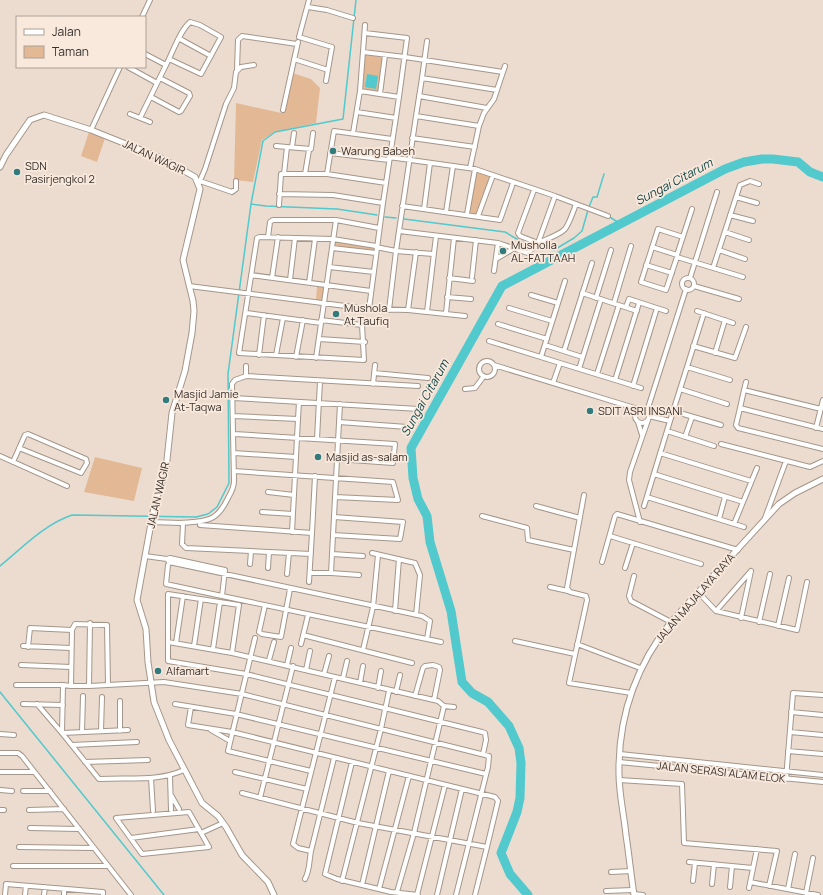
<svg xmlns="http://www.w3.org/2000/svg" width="823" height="895" font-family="Manrope,sans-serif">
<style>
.green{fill:#e3b895}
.water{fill:#51c9cd}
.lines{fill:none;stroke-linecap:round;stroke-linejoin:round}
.stream{stroke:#51c9cd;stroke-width:1.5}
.river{stroke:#51c9cd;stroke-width:9}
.minor-casing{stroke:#a4968a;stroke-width:6}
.tertiary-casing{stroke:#a4968a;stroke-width:7}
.minor{stroke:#fff;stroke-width:4}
.tertiary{stroke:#fff;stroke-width:5}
.poi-dot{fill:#327b7d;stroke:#f9e9dd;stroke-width:1.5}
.labels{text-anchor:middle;stroke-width:3.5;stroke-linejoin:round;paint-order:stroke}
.poi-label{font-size:11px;fill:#37312c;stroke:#f9e9dd;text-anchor:start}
.street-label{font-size:11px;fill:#37312c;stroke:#f9e9dd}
.water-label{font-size:12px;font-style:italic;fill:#0f4547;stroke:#f9e9dd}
</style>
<rect width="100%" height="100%" fill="#ecdcd0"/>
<path class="green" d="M365,54L383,56L378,92L361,90Z
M289,72L311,79L320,88L316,123L275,132L262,140L253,182L234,180L236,103L281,113Z
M89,132L105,138L97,162L81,156Z
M475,169L493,175L478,216L467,214Z
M333,239L376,246V253L332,248Z
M317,286H324L323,301L316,300Z
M95,457L142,468L134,501L84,492Z"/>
<path class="water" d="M367,74L378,76L376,89L365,87Z"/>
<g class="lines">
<path class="stream" d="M251,204L266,206L337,209L377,215
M589,207L593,197H597L604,174
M608,216L621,224
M385,217L396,218
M404,219L505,232L522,242L532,245
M540,247L554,250L574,238L582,231L588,210
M0,566C22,548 45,524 72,515L196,517L208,514L217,507L229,483L228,374L251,204L263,141L275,132L343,119L356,0
M0,692L164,895"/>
<path class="river" d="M528,895L510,874L501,853L517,812L520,798L521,763L519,748L509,726L488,702L472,693L462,682L451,611L430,542L427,516L418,499L413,478L411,448L502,286L725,169L744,162L762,159H773L798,162L810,172L823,177"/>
<g class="minor-casing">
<path id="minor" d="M309,0L299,37L332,47L326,81
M308,7L327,10L353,18
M142,17L150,0
M365,25L360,91L399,97L383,203L369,309L408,310L465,316
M365,33L407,38L399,97
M180,39L211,56
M427,41L422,78L497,90
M363,52L405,57L503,72L494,99L484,113L479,126
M145,54L166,65C173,52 179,32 190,22L200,25L221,37L201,74L169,59
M294,59L328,70
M128,67L157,83
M237,69L238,40L242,36L297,44
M503,72L505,66
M380,94L385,55
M419,96L487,108
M151,97L179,112L181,111L190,96L189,93L160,78
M283,110L298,42
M357,112L396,118
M130,114L150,122
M416,116L422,78
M140,118L166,65
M91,130L120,67
M353,133L360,91
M412,138L475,147
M276,146L287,147
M292,147L294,133
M330,153L389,160
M284,174L287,147L311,149L313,133
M305,174L309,150
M200,181L232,192L236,189V181
M199,183L205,169L226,104L234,88L236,72L241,67L254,65
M386,183L327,174L334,131L392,139
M534,190L518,233L520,236L538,243C568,230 565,234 576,204
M279,194L333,195L383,203
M555,196L608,216
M736,197L757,203
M279,205L281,174H327
M402,206L500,220L513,183
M424,209L430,163
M446,212L453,166
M467,214L475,169
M730,215L753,221
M478,216L493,175
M399,231L416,116L479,126L470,168
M725,232L749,240
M268,237L270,222L273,220H336L379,228
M683,237L658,229L641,282L666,290L677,257V255L692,209
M376,247L396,251L399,231L498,243L528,253L538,243L555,196L475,169L389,157
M652,247L677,255
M332,248L376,253
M719,250L745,259
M677,257L743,277
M496,259L513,249
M646,265L672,273
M329,267L374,272
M713,268L740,185L750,181L759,184
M494,271L498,243
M251,275L371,291
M472,277L476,240
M272,278L278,237
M449,278L473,281
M690,278L717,192
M682 284a6 6 0 1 1 12 0a6 6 0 1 1-12 0Z
M290,280L295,238
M309,283L315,239
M189,286L369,309
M694,286L739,299
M582,293L637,311
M531,295L558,303
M447,297L471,299
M596,298L611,250
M614,303L631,246
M626,307L629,299L666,311
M509,308L552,321
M389,310L396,251L433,254
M408,310L416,252
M697,311L733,323
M427,312L436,236
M247,313L321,323
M446,313L454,238
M321,320L362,325L364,360L239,353L257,238L260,237L333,239L376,246
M498,324L547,339
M319,339L365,342
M489,341L560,363L553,383
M545,345L582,357
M693,346L735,358L746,327
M564,351L592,263
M715,353L725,320
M259,355L264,315
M276,355L283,318
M296,357L303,320
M541,357L565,281
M316,358L336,220
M479 369a8 8 0 1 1 16 0a8 8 0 1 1-16 0Z
M560,363L641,388
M494,365L638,409
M687,367L730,380
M579,369L601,299
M374,373L428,378
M597,374L619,305
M246,376V366
M615,380L639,303
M373,384L375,365
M633,386L657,308
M465,389L475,388L484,376
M680,389L727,404
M744,390L746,382
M233,398L419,409
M740,408L744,390L821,409
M635 416a7 7 0 1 1 14 0a7 7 0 1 1-14 0Z
M647,411L686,289
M673,411L721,425
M233,416L298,419L299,402
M670,421L704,313
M339,422L407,427
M638,422L642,435
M816,428L823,400
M823,429L740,408L736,425L738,428L823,449
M667,431L714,446
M234,434L395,444L393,463L337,459
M685,437L692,417
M317,439L320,381
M721,444L810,467L823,461
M234,453L296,457
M660,453L751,481
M0,456L67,486
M13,462L25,435L28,434L86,459L87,463L81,473L19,448
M234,471L393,482L398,500L335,497
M654,474L743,502
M268,492L294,495
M584,495L567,588L570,592L586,596L587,600L569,683L631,693
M647,497L744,527
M536,506L580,518
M644,506L670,421L649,416
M262,512L293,514
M482,516L527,528L528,540L574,550
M765,518L786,461
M719,519L725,497
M151,522L181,523
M640,522L629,480L630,472L648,420
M179,523C204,521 216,524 228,498C231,493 234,487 234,481L232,384L235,380L246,376L418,386
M183,524L182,544L186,548L311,554
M734,524L757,468
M200,525L312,533L309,582
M292,532L298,419
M312,533L315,476
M333,535L400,539L403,522L334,517
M610,536L701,564
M372,553L415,563L420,575L416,615
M332,554L363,556
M145,556L167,559L169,562L422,616L430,621L427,639
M167,559L170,558L225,570L222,596L166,584L168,565
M602,562L615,516L617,514L738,550
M250,564L251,551
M268,568L269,552
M625,568L633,543
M310,573H331L340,404
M331,573L359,575
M287,574L289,553
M634,576L629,596L631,601L671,622
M550,587L568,591
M698,592L716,611L797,630L807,582
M222,596L441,642
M265,605L259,632L262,634L281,637L290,589
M395,611L399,559
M716,611L751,571
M741,618L751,571
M759,622L770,574
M90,623L89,686L164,682L242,694L489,756L488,767L456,895
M778,626L789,578
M303,635L412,663
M255,638L228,751L311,771
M515,641L575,654
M168,642L232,653
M176,643L183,596
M301,644L308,615
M577,644L640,668
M23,646L71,648
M194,646L201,599
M28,647L30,628L72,630
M213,649L220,602
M363,650L373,607L378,555
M269,660L274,642
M21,665L71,667
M287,665L291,648
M306,670L310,651
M324,674L329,656
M343,678L347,661
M360,683L363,666
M16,685H63
M108,685L107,625L75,624L72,630L71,686L63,685L62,733L99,779C129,777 157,782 184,770
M71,686H89
M378,688L381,671
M396,692L400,675
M415,696L423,668L425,666L433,665L439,667L440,670L434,700
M23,704L63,705
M37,704L62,733L128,730
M175,704L236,714L486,774
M191,707L188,725L232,732L495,797L498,801L487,847L358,823L242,793
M454,707L444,706L438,701L232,653L239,605L168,594V661L246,674L482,732L485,733L486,740L483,754
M791,712L823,715
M211,730L230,741
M101,731L102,697
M120,731V701
M82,732L83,696
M790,732L823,735
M0,734L14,735
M72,745L137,742
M788,751L823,754
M0,753H18L22,756L131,895
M620,754L823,775
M85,762L148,760
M352,762L325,874L337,879L391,892L418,895
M619,762L823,782
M0,772H34
M235,772L307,789
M170,776L171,810
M151,778L153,811
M786,779L793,693L823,695
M619,780L682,784L684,843L777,851L769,886
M0,790L12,791
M23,791H50
M171,795L179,809
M260,798L293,666
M0,810H4
M29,810L64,809
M189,812L209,847L142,854L116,818Z
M30,828L78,829
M201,833L223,823
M131,838L199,829
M19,847L93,848
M311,851L298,848L293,844L335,677
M689,862L753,868
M13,866H108
M611,872L631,871
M305,879C310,870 309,861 311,851L334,758
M342,881L381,729L389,691
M693,881L695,863
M750,882L818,895
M712,884L714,864
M362,885L389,771
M730,887L732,866
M749,888L757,849
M379,889L409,776
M788,889L795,854
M606,891L633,890
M397,892L414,833L444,706
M806,893L813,858
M634,894L643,895
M5,895L6,884L103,892V895
M25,895L26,886
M44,895L45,887
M64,895V889
M417,895L445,785
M437,895L462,789
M475,895L487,847"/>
</g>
<g class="tertiary-casing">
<path id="tertiary" d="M0,167L6,155L30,120L44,115L91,130L161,158L195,177L200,189L183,260L193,301L194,311L192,333L185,371L172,413L166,469L154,507L137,600L146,629L148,662L154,702L169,740L202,803L218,816L226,827L242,855L268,882L274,895
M634,895C631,875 629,855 626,835C624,815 619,794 619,774C618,716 635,667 671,622L779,504L795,493L823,479"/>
</g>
<use href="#minor" class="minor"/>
<use href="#tertiary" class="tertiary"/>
</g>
<g class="poi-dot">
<circle cx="333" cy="151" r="4"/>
<circle cx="17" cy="172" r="4"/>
<circle cx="503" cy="251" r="4"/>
<circle cx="336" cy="314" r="4"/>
<circle cx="166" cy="400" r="4"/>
<circle cx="590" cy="411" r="4"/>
<circle cx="318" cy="457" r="4"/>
<circle cx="158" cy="671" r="4"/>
</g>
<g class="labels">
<g class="poi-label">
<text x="341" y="155">Warung Babeh</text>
<text x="25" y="170">SDN<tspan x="25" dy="13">Pasirjengkol 2</tspan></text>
<text x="511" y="249">Musholla<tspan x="511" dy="13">AL-FATTAAH</tspan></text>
<text x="344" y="312">Mushola<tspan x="344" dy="13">At Taufiq</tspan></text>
<text x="174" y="398">Masjid Jamie<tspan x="174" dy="13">At-Taqwa</tspan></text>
<text x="598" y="415">SDIT ASRI INSANI</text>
<text x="326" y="461">Masjid as-salam</text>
<text x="166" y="675">Alfamart</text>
</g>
<g class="street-label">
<text transform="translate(154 157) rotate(25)" y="4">JALAN WAGIR</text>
<text transform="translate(158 495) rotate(-77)" y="4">JALAN WAGIR</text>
<text transform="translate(695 598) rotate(-49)" y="4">JALAN MAJALAYA RAYA</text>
<text transform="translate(721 772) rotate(6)" y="4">JALAN SERASI ALAM ELOK</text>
</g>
<g class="water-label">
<text transform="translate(674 182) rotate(-28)" y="4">Sungai Citarum</text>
<text transform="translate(425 398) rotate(-61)" y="4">Sungai Citarum</text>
</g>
</g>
<rect x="16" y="16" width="130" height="52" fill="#f9e9dd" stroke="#ab9f96"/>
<rect x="24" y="29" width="20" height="6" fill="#ffffff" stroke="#ab9f96"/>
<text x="52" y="36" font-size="12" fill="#37312c">Jalan</text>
<rect x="24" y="46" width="20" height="12" fill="#e3b895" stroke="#ab9f96"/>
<text x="52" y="56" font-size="12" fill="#37312c">Taman</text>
</svg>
